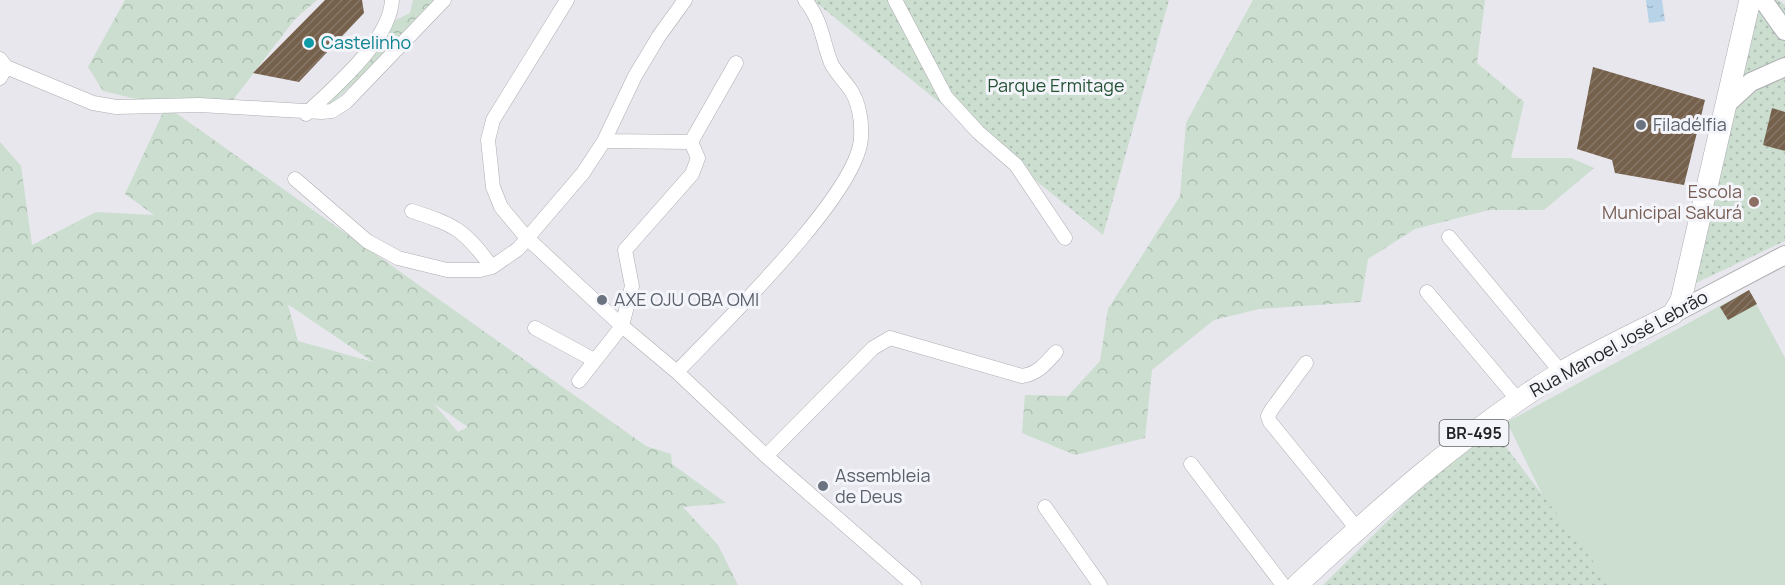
<svg xmlns="http://www.w3.org/2000/svg" width="1785" height="585" font-family="Manrope,sans-serif">
<style>
.grass{fill:#cbdecf}
.forest{fill:url(#forest-crowns);fill-rule:evenodd}
.park{fill:url(#park-dots)}
.water{fill:url(#water-ripples)}
.building{fill:url(#building-hatch)}
.lines{fill:none;stroke-linecap:round;stroke-linejoin:round}
.street-casing{stroke:#adadb2;stroke-width:15}
.secondary-casing{stroke:#adadb2;stroke-width:20}
.primary-casing{stroke:#adadb2;stroke-width:22}
.street{stroke:#fff;stroke-width:14}
.secondary{stroke:#fff;stroke-width:18}
.primary{stroke:#fff;stroke-width:21}
.culture-dot{fill:#0f9aa8;stroke:#f4f5fa;stroke-width:2}
.worship-dot{fill:#6b7280;stroke:#f4f5fa;stroke-width:2}
.education-dot{fill:#8d6e63;stroke:#f4f5fa;stroke-width:2}
.labels{text-anchor:middle;stroke-width:6;stroke-linejoin:round;paint-order:stroke}
.shield{fill:#f4f5fa;stroke:#626265;stroke-width:1.5}
.shield-label{font-size:16px;font-weight:bold;fill:#232325}
.culture-label{font-size:18px;fill:#0d838f;stroke:#f4f5fa;text-anchor:start}
.park-label{font-size:18px;fill:#265235;stroke:#f4f5fa}
.worship-label{font-size:18px;fill:#5b616d;stroke:#f4f5fa;text-anchor:start}
.education-label{font-size:18px;fill:#785e54;stroke:#f4f5fa;text-anchor:end}
.street-label{font-size:18px;fill:#232325;stroke:#f4f5fa}
</style>
<defs>
<pattern id="forest-crowns" width="20" height="18" patternUnits="userSpaceOnUse" patternTransform="scale(1.5)"><rect width="20" height="18" fill="#cbdecf"/><path d="M2 6a3 3 0 1 1 6 0M12 15a3 3 0 1 1 6 0" fill="none" stroke="#aebeb2"/></pattern>
<pattern id="park-dots" width="8" height="8" patternUnits="userSpaceOnUse" patternTransform="scale(1.5)"><rect width="8" height="8" fill="#cbdecf"/><path d="M2 2h.1M6 6h.1" fill="none" stroke="#aebeb2" stroke-width="1.8" stroke-linecap="round"/></pattern>
<pattern id="water-ripples" width="26" height="14" patternUnits="userSpaceOnUse" patternTransform="scale(1.5)"><rect width="26" height="14" fill="#b8d2e7"/><path d="M2 4q2-2 4 0t4 0M15 11q2-2 4 0t4 0" fill="none" stroke="#9eb4c6"/></pattern>
<pattern id="building-hatch" width="6" height="6" patternUnits="userSpaceOnUse" patternTransform="scale(1.5)"><rect width="6" height="6" fill="#75604c"/><path d="M-1 1l2-2M0 6l6-6M5 7l2-2" fill="none" stroke="#877768"/></pattern>
</defs>
<rect width="100%" height="100%" fill="#e7e7ed"/>
<path class="grass" d="M1749,290L1785,358V585H1586L1507,422Z"/>
<path class="forest" d="M125,0H317L295,19L233,100L161,105L103,91L88,67Z
M413,0H444L322,112L386,25L410,13Z
M1253,0H1485L1477,63L1524,102L1511,158H1571L1594,168L1544,210H1489L1415,229L1368,259L1361,302L1259,309L1214,320L1152,370L1145,438L1075,455L1022,433L1025,395L1068,396L1100,361L1108,309L1180,196L1186,123Z
M166,106L646,446L671,454L672,464L726,503L683,507L718,545L738,585H0V142L21,166L32,245L96,212L154,215L125,194ZM288,305H289L373,362L298,341ZM433,403L468,427L458,432Z"/>
<path class="park" d="M813,0H1169L1103,235Z
M1740,0H1778L1785,5V241L1683,289Z
M1487,422L1611,585H1323Z"/>
<path class="water" d="M1646,0H1662L1665,21L1649,23Z"/>
<path class="building" d="M325,0H362L364,13L299,82L253,73Z
M1593,67L1705,100L1684,185L1615,173L1612,160L1577,149Z
M1772,108L1785,112V151L1763,145Z
M1749,290L1757,304L1728,320L1720,307Z"/>
<g class="lines">
<g class="street-casing">
<path id="street" d="M567,0L493,120L488,140L493,187L501,207L526,237L622,326L677,372L766,456L914,585
M895,0L946,97L978,132L1016,165L1065,238
M0,59L6,67L0,78
M6,67L93,103L116,107L199,105L322,112L332,111L346,102L444,0
M306,114C334,87 390,41 392,0
M691,142L736,63
M295,179L367,241L398,258L447,270H480L492,267L518,249L583,173L604,141L635,76L659,36L685,0
M412,211C457,226 463,229 492,267
M1449,237L1561,372
M1427,292L1518,400
M535,328L594,360
M1306,363L1272,409L1268,416L1270,422L1358,530
M677,372C718,328 860,193 861,137C862,121 859,102 850,89C844,80 835,72 831,63C822,40 822,20 805,0
M579,381L622,326L632,286L625,250L692,174L698,158L691,142L604,141
M766,456L873,348L890,338L1022,376C1038,374 1046,363 1056,352
M1191,464L1283,585
M1045,507L1100,585"/>
</g>
<g class="secondary-casing">
<path id="secondary" d="M1763,0L1785,31
M1726,105L1751,82L1785,67
M1673,314L1785,255"/>
</g>
<g class="primary-casing">
<path id="primary" d="M1297,585C1380,508 1464,432 1560,373C1596,351 1636,333 1673,314L1681,300L1750,0"/>
</g>
<use href="#street" class="street"/>
<use href="#secondary" class="secondary"/>
<use href="#primary" class="primary"/>
</g>
<circle class="culture-dot" cx="309" cy="43" r="6"/>
<g class="worship-dot">
<circle cx="1641" cy="125" r="6"/>
<circle cx="602" cy="300" r="6"/>
<circle cx="823" cy="486" r="6"/>
</g>
<circle class="education-dot" cx="1754" cy="202" r="6"/>
<g class="labels">
<rect class="shield" x="1439.5" y="420" width="69" height="26" rx="4.5"/>
<g class="shield-label">
<text x="1474" y="439">BR-495</text>
</g>
<g class="culture-label">
<text x="321" y="49">Castelinho</text>
</g>
<g class="park-label">
<text x="1056" y="92">Parque Ermitage</text>
</g>
<g class="worship-label">
<text x="1653" y="131">Filadélfia</text>
<text x="614" y="306">AXE OJU OBA OMI</text>
<text x="835" y="482">Assembleia<tspan x="835" dy="21">de Deus</tspan></text>
</g>
<g class="education-label">
<text x="1742" y="198">Escola<tspan x="1742" dy="21">Municipal Sakurá</tspan></text>
</g>
<g class="street-label">
<text transform="translate(1619 344) rotate(-29)" y="6">Rua Manoel José Lebrão</text>
</g>
</g>
</svg>
